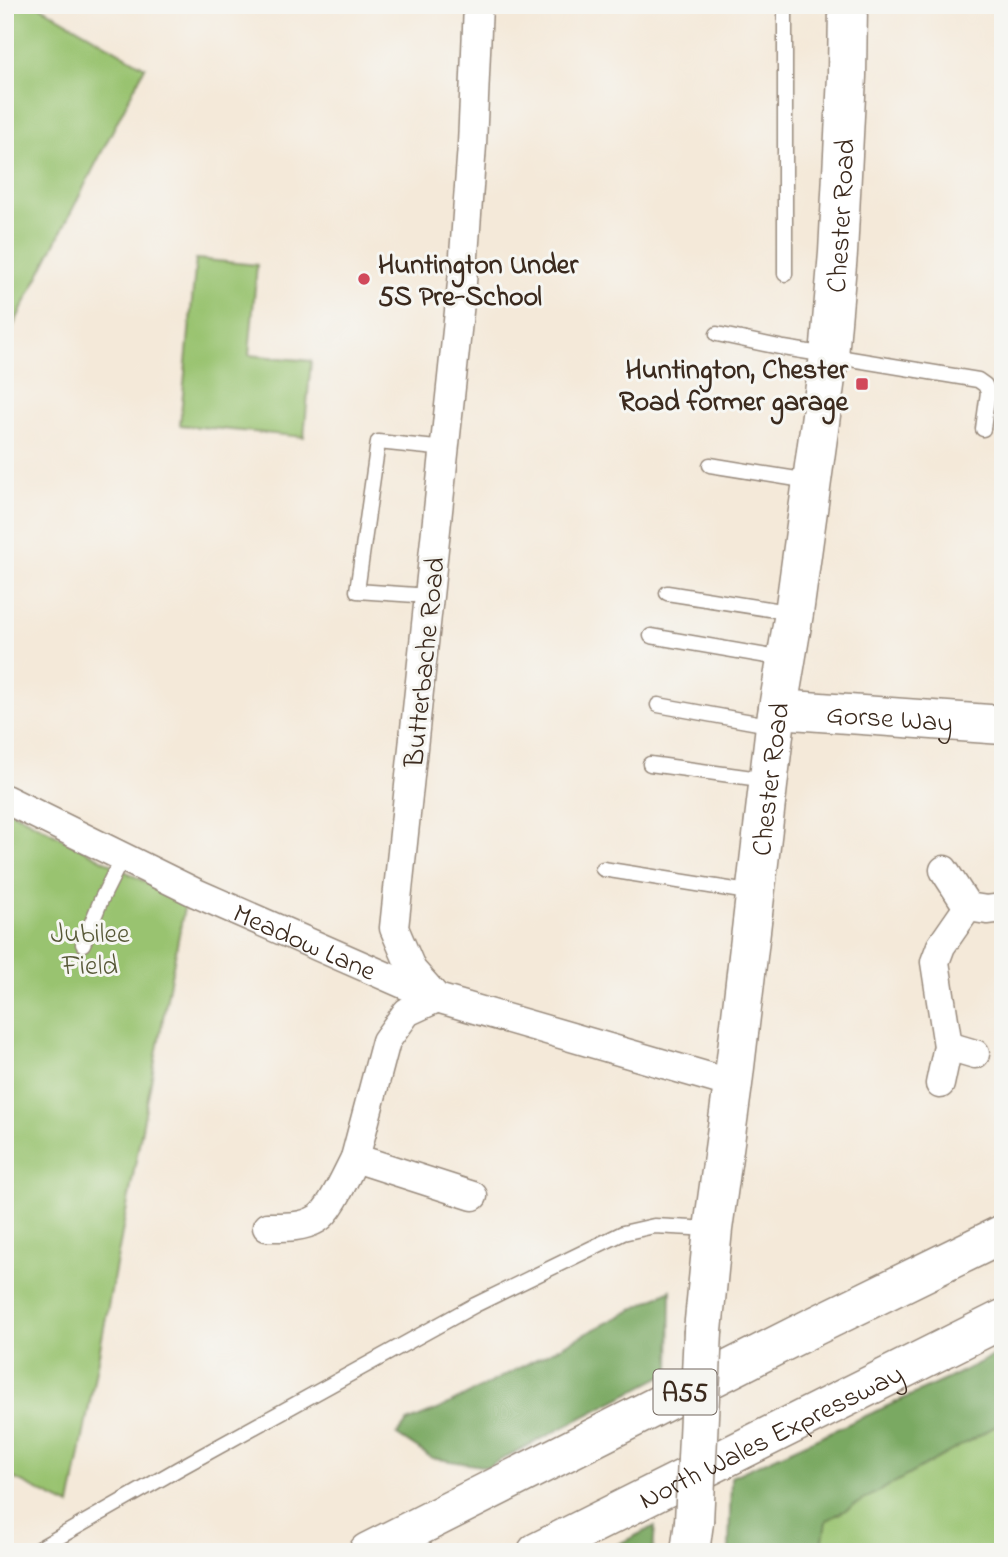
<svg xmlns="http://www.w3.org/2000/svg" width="1008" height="1557" font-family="'Indie Flower',sans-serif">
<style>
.green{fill:#99c370;stroke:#6a7647;stroke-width:2}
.forest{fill:#7aa962;stroke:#5a6a40;stroke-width:2}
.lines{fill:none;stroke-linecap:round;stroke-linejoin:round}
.lane-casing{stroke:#988a7c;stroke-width:17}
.street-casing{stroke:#988a7c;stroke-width:31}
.secondary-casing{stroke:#988a7c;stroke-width:41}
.highway-casing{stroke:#988a7c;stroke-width:41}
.lane{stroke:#fff;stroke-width:14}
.street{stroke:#fff;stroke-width:28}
.secondary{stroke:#fff;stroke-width:38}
.highway{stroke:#fff;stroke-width:38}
.secondary-bridge-casing{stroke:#988a7c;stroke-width:41;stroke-linecap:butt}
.secondary-bridge{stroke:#fff;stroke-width:38}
.poi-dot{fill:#d1495b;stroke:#f6f6f2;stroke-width:2.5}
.labels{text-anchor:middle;stroke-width:6;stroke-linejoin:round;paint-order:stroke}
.shield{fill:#f6f6f2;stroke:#73675e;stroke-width:2}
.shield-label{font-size:26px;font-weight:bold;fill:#3b2a1e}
.street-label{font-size:28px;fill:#3b2a1e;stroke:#f6f6f2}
.poi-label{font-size:28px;font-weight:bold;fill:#3b2a1e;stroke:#f6f6f2;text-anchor:start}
.park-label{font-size:28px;fill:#575837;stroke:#f6f6f2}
</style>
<rect width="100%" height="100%" fill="#f6f6f2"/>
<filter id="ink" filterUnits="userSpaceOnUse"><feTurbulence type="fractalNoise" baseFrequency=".0143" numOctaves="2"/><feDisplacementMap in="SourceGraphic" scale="14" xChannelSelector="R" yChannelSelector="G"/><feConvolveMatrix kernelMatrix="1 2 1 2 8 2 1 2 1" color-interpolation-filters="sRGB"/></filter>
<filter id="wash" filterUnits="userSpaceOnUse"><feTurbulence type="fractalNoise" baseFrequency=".00686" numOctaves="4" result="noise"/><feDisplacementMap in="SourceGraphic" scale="28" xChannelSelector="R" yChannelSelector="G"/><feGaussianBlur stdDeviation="1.57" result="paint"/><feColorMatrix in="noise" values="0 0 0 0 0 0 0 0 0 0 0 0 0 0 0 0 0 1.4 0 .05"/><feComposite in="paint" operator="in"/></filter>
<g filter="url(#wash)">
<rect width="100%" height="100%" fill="#f4e9d9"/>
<path class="green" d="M5,5H38L145,67L5,342Z
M196,259L257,265L249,355L311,361L304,437L180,425Z
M5,808L185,903L70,1506L5,1474Z
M1003,1422V1552H821L825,1521Z"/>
<path class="forest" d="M671,1290L670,1372L487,1467L432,1458L397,1435L407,1422L439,1409Z
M1003,1351V1422L826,1521L821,1552H729L731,1477L947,1379Z
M655,1526L653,1552H603Z"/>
</g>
<g filter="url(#ink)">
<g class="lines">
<g class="lane-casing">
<path id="lane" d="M785,274V5
M717,334L784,348L978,380L985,385L988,392L983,429
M710,465L809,481
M667,593L794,613
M430,596L357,591L378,442L446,449
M651,636L784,659
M658,705L774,726
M650,764L767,780
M603,869L754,893
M83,944L101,900L123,856
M33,1552L178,1469L475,1305L623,1233L654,1226L711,1229"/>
</g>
<g class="street-casing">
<g id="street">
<path d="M478,5L472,145L462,283L394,928L412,970L437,998L733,1084"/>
<path id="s1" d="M5,799L196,893L431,996"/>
<path d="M944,870L968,907L987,910L1003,908"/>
<path d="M437,998L407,1012L386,1041L355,1158L473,1196"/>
<path d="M948,1046L975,1054"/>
<path d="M940,1084L948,1046L935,962L941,946L968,907"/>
<path d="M267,1227C283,1227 302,1228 317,1219C331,1211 347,1173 355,1158"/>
</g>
</g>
<g class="secondary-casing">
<g id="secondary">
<path id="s2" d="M778,709L1003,725"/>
<path id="s3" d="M703,1331L713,1229L733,1084L775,726L794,613L829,356L838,253L847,76L848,5"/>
<path d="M690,1552L694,1522"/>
</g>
</g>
<g class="highway-casing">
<g id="highway">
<path d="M368,1552L811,1328L1003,1234"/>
<path id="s4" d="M537,1552L1003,1319"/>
</g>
</g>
<use href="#lane" class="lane"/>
<use href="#street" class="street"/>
<use href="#secondary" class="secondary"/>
<use href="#highway" class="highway"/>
<g class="secondary-bridge-casing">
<path id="secondary-bridge" d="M694,1522L703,1331"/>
</g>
<use href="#secondary-bridge" class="secondary-bridge"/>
</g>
</g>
<g class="poi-dot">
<circle cx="364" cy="279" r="7"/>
<rect x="855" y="377" width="14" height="14" rx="3.5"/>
</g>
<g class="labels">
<rect class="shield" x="653.5" y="1369.5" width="63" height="45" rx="5"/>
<g class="shield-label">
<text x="685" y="1401">A55</text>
</g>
<g class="street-label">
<text dy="10" stroke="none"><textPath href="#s3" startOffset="1124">Chester Road</textPath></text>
<text transform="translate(423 662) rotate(-84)" y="10">Butterbache Road</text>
<text dy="10" stroke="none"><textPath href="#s2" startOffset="112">Gorse Way</textPath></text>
<text dy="10" stroke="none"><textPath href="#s3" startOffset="556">Chester Road</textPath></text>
<text dy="10" stroke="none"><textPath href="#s1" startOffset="332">Meadow Lane</textPath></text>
<text dy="10" stroke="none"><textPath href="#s4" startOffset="261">North Wales Expressway</textPath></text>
</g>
<g class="poi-label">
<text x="378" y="273">Huntington Under<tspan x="378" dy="32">5S Pre-School</tspan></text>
<text x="848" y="378" text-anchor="end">Huntington, Chester<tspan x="848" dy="32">Road former garage</tspan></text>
</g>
<g class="park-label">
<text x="90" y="942">Jubilee<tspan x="90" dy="32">Field</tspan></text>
</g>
</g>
<rect width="1008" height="1557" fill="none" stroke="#f6f6f2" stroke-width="28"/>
</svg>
